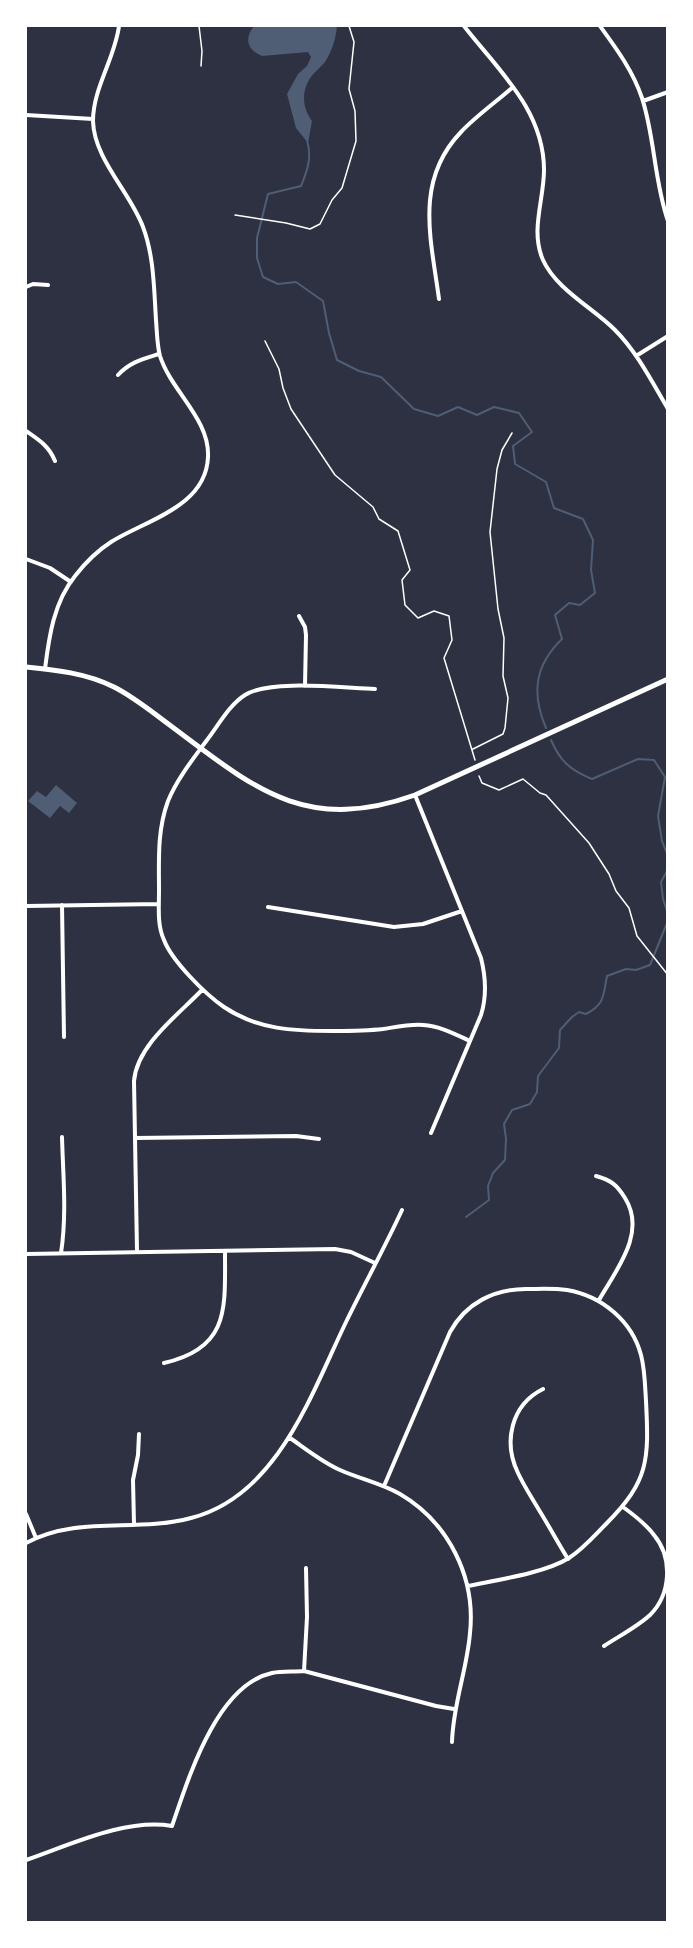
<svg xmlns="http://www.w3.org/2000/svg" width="693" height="1948" font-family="'PT Sans',sans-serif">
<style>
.water{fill:#4f5d75}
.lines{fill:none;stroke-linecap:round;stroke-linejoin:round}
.stream{stroke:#4f5d75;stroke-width:2}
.path{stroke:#fff;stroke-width:1.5}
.minor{stroke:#fff;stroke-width:4}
.tertiary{stroke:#fff;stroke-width:5}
</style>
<rect width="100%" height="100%" fill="#2d3142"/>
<path class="water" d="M254,26H337C336,38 332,51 325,62C320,68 313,73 309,80C301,93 303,109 312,121L308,143L296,128L287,94L298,74L307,66L311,57L308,52L262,56C247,50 244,38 254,26Z
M56,785L77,803L69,813L60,806L50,818L28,801L37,791L46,797Z"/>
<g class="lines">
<path class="stream" d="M307,140C312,157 308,169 301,186L268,194L257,238V258L263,277L278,284L296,282L323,301L329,333L337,360L359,371L381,377L414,409L438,416L458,407L477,415L494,407L519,413L532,432L513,446L515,464L546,482L554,508L583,519L593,540L591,570L595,593L580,605L569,603L555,615L562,639C535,665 531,693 546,728
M551,740C560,761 570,770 592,779L638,759L654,760L665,777L658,816L662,841L668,856
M466,1217L489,1200L488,1186L493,1173L505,1160L506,1139L504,1124L512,1110L530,1104L537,1092L538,1076L559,1048L560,1030L572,1017L579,1012L586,1014C605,1004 603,996 607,976L626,969L636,970L650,965L667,923V911L663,899L661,882L667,871L668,865"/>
<path class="path" d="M199,26L202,51L201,66
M235,215L286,223L310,229L320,224L332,200L342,188L356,141L355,111L349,89L354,42L349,26
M265,341L279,369L283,388L291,409L335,475L373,507L379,519L398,531L410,570L402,580L405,605L418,618L434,611L449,616L452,640L444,658L475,760
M473,749L503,734L505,728L508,698L503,676L504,638L498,609L490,532L497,469L502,450L512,433
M479,776L482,783L499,790L523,779L540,793L546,795L589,843L609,874L616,891L629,908L637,936L668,975"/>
<path class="minor" d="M464,26C498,70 544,110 544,170C544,200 530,231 543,260C556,289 593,308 615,330C637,352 652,382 668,409
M600,26C616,48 633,71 642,98C655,138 654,181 668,221
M643,101L668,92
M26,115L93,119
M26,287L33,284L48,285
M439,299C431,239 414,181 461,132C476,116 496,102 513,87
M636,356L668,336
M118,375C130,362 143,359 159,354
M26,431C39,440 49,446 55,461
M26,559L50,568L71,582
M299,616L305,627L306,635L305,686
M45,669C49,636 54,602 75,576C85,563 97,551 111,542C146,520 206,507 208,457C210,419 171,391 160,356C157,345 157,332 156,320C154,289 154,256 143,227C130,192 94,159 93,121C93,88 115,58 119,26
M375,689C343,688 270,679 245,695C229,705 218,726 207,740C193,759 177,779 168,801C157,831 159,860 159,891C159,907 157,925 164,940C172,961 205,994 224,1007C258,1030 294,1031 333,1031C350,1031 366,1031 383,1029C396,1027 410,1024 423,1025C440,1026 455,1034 470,1041
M415,795L481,958C486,978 487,996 481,1015L431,1133
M62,905L64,1037
M26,906L159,904
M268,907L394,927L423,924L462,911
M135,1138L296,1136L319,1139
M596,1176C611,1180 617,1185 625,1198C647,1233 616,1270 599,1300
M137,1251L134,1081C137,1045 178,1015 202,990
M61,1253C67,1214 63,1175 62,1137
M26,1254L335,1249L351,1252L375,1263
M164,1363C230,1348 225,1308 225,1251
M543,1389C511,1405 503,1442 518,1473C524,1486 532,1498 539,1510C549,1526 558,1543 568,1559
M290,1438C306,1449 322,1462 340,1470C360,1479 381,1483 400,1494C448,1522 476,1577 470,1633C467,1670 453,1704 452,1742
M384,1486L450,1332C466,1303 494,1289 526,1289C539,1289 553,1288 567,1290C602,1296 632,1321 641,1355C645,1370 645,1386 646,1401C649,1460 649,1481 606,1524C594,1536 583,1549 569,1558C545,1573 497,1580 468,1586
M26,1514L36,1538
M134,1524L133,1480L138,1455L139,1434
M26,1543C79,1515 135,1533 191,1518C278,1496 312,1392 347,1320C365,1283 385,1247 402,1210
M306,1568L307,1617L304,1671L436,1706L454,1709
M604,1646C619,1636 637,1627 650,1615C671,1594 673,1558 654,1535C646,1524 634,1515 623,1507
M26,1860C70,1845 125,1818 172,1826C188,1780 216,1685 272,1673C282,1671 294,1672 304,1671"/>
<path class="tertiary" d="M26,667C56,670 86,673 114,687C134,697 152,712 171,726C254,788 305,834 415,795L668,679"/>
</g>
<rect width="693" height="1948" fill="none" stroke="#ffffff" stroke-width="54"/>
</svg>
